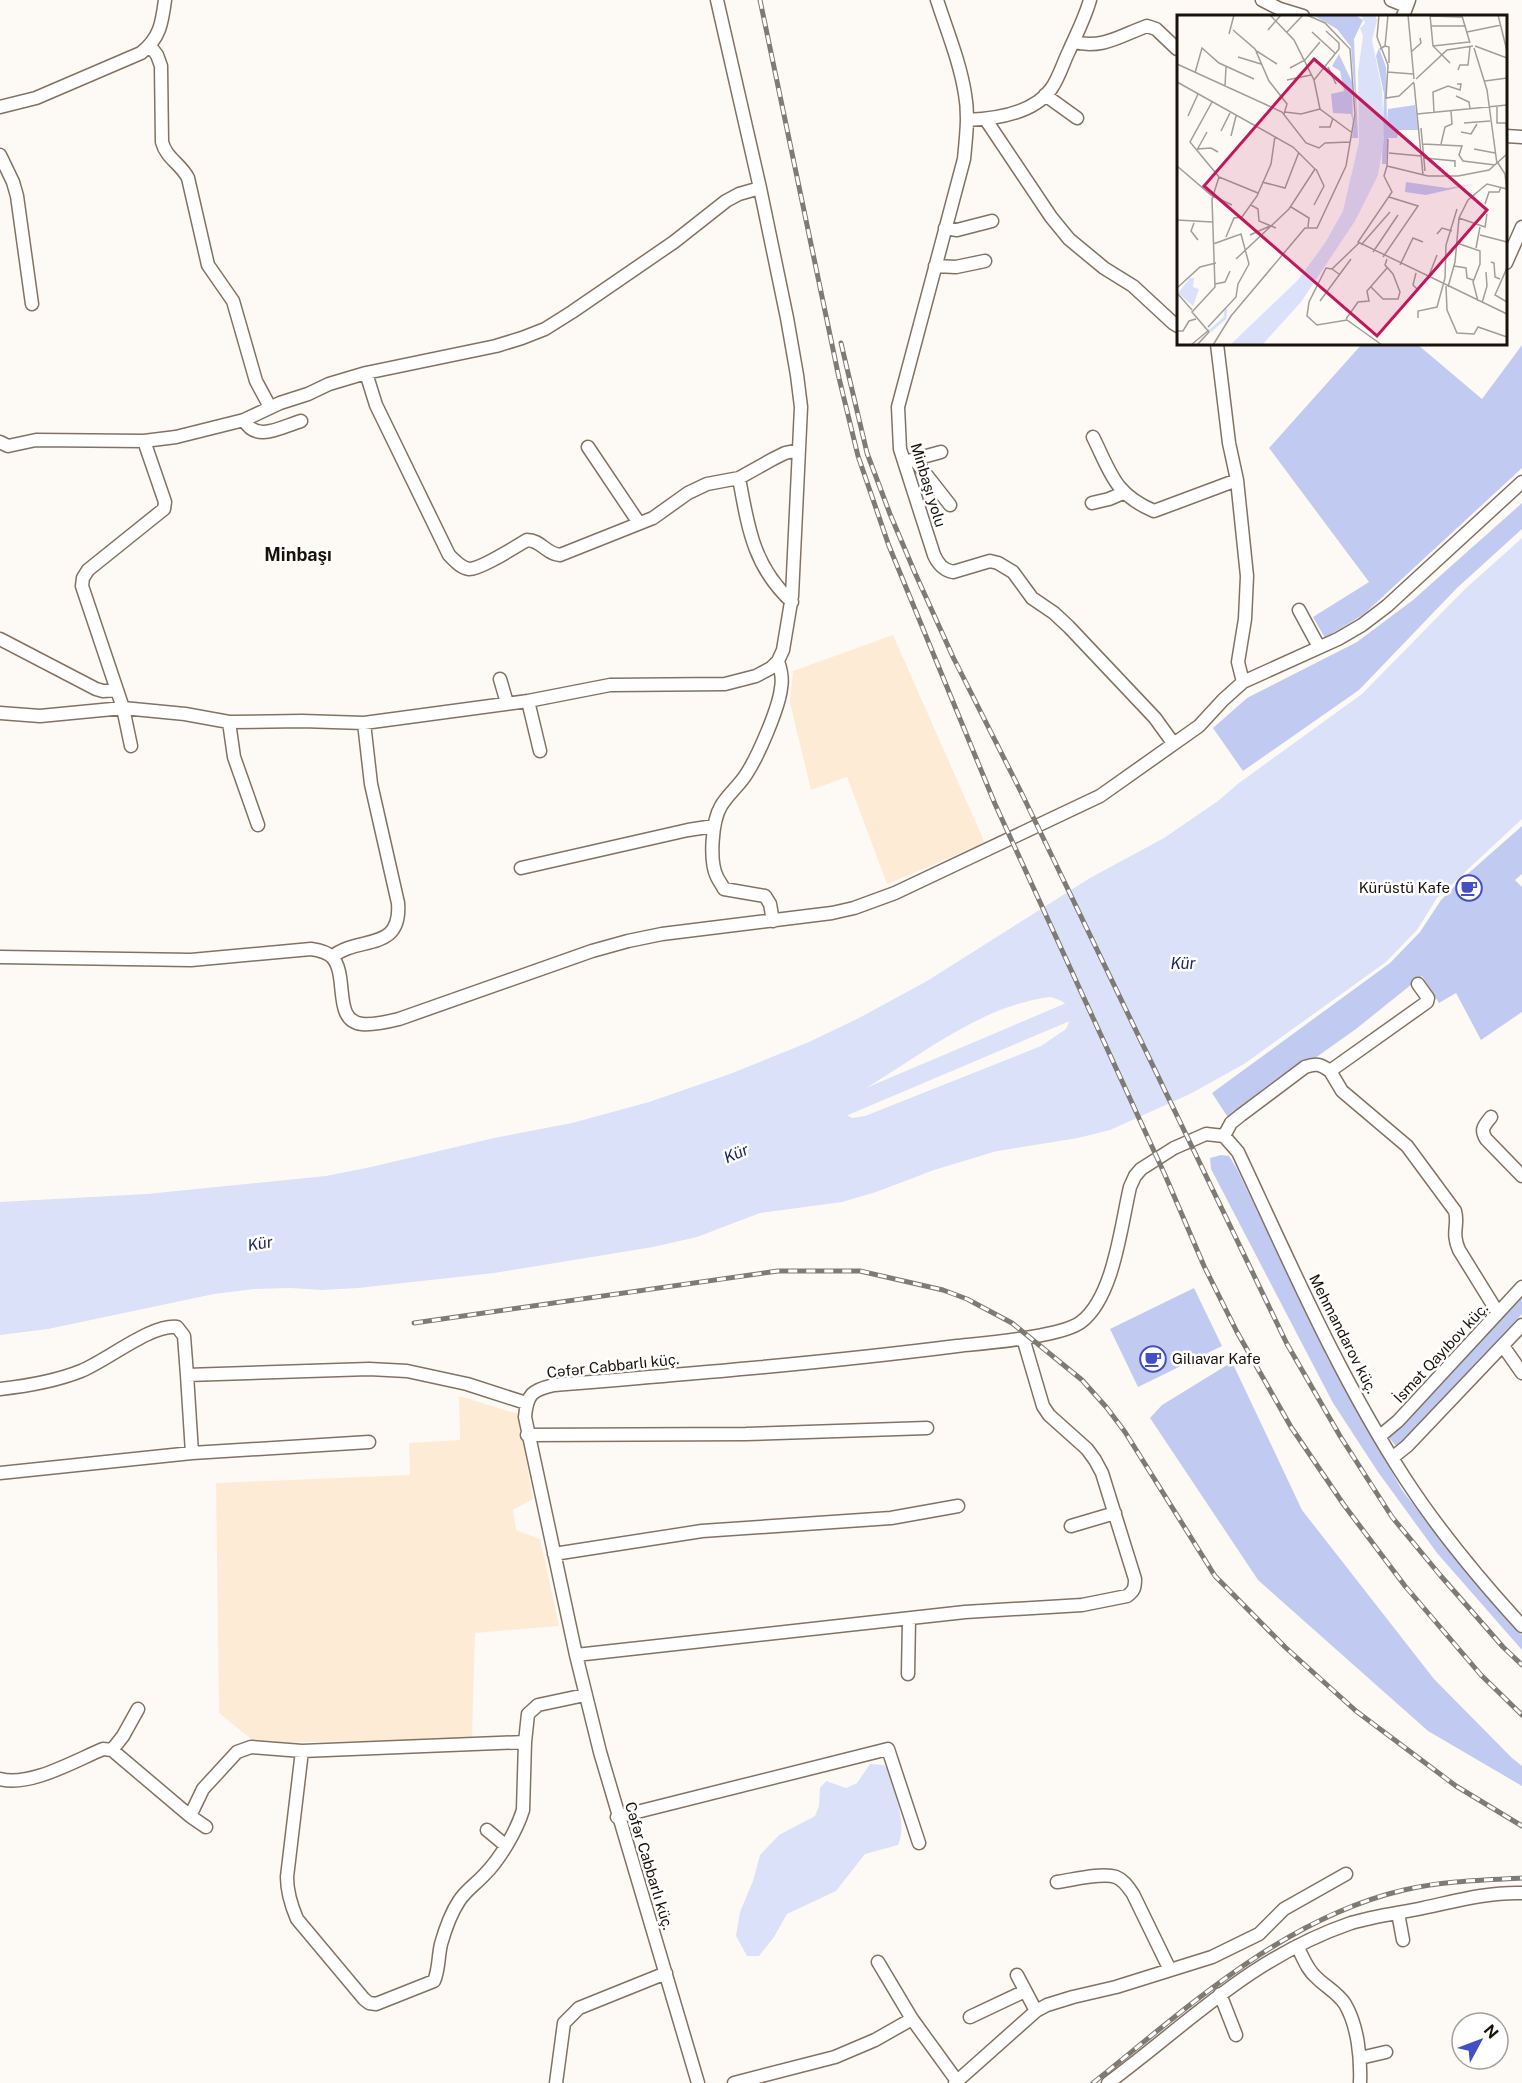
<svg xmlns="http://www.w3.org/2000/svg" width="1522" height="2083" font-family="'Public Sans',sans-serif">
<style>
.built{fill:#feebd6}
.green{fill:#c1cbf2}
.water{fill:#dae1f9;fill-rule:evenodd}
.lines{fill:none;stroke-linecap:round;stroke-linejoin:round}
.river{stroke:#dae1f9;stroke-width:18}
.minor-casing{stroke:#827261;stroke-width:15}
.minor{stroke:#fff;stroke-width:12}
.rail-casing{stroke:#7e7a74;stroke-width:5}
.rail{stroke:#fff;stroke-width:3;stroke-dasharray:9;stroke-linecap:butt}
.labels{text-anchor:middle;stroke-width:5;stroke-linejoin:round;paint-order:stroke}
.street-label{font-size:15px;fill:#18120b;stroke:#fff}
.poi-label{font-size:15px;fill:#18120b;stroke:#fff;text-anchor:end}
.water-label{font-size:16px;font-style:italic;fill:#202859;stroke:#fff}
.quarter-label{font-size:18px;font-weight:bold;fill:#18120b;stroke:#fff}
.inset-river{fill:none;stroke:#dae1f9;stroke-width:3}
.inset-road{fill:none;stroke:#a19d98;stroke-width:1.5}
.view{fill:#c2185b;fill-opacity:0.15;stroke:#c2185b;stroke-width:3}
.inset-edge{fill:none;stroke:#18120b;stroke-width:3}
</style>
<rect width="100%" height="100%" fill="#fdfaf6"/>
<path class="built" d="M893,635L985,843L887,884L847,777L811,790L790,703L793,671Z
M459,1396L518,1414L533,1499L513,1510L516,1530L540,1539L559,1626L475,1633L472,1739L256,1743L219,1713L216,1483L410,1475L409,1443L460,1440Z"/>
<path class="green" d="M1362,344H1417L1482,399L1522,345V468L1364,614L1325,638L1313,617L1369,582L1269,448Z
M1522,503V529L1457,588L1359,690L1243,771L1213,728L1247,698L1357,642L1413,600Z
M1522,826V874L1515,880L1522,887V1012L1481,1040L1456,993L1439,1003L1422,976L1356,1029L1229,1119L1212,1093L1390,963L1420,932L1441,900L1463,878Z
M1221,1155L1229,1156L1237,1169L1328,1359L1402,1490L1465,1571L1522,1635V1650L1437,1553L1378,1472L1333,1403L1211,1169L1210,1158Z
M1194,1288L1222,1346L1138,1387L1110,1329Z
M1522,1298V1314L1397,1447L1389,1438Z
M1232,1362L1302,1510L1434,1679L1512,1758L1522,1766V1786L1428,1731L1258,1580L1150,1418L1162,1405Z"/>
<path class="water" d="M1522,538V819L1437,898L1417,930L1386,962L1244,1064L1190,1094L1110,1130L1078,1138L997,1151L934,1170L876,1192L842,1202L760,1213L697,1237L653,1247L494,1273L358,1288L321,1290L291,1288L254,1289L214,1294L48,1329L0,1335V1202L147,1194L326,1176L371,1167L494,1138L572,1123L649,1102L730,1074L809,1042L859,1018L927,981L1090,878L1164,838L1218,801L1239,783L1362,694L1465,589ZM1050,997C1062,1000 1068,1003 1072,1015L1066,1029L1041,1046L865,1116L852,1118L841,1111C841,1103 848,1099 854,1095C918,1059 975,1007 1050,997Z
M870,1764L884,1765L887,1769C894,1793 908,1822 898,1845L865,1854L836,1891L787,1914L774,1937L759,1956H747L736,1936L740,1912L753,1881L760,1855L779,1835L815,1816L819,1806L820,1788L826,1781L846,1788L857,1783Z"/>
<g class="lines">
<path class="river" d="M818,1118L1094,1001"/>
<g class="minor-casing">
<path id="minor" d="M937,0C947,31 960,62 965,94C969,116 966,137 964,159L898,407L900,449L934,555C938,564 943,570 953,572L990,561L998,563L1013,572L1032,598L1054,613L1069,627L1155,718L1173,743
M1262,0L1280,9L1303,16
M1391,0L1406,6
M1403,16L1409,0
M1073,42C1104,49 1119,36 1147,26L1156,29L1177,49
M150,46L157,55L161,66L162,142C166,158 181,164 188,178L208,265L233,301L256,381L270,407
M1045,95L1077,118
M0,107L36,98L141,53C160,38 162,23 165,0
M967,120C995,119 1033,114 1051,89C1059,78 1063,63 1069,51C1076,35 1085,18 1090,0
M986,120L1051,217L1069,239L1104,268L1133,286L1173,323L1178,326
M1506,136L1522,137
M0,155L13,182L17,196L32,304
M945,228L957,230L992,221
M1506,263L1522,227
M935,266L956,267L985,261
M1217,344L1229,443L1237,480L1247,576L1245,619L1238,662L1243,682
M366,373L376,405L449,555C455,561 461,568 469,569C481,569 515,547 527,540C541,540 546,554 560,555L653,518L688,493L707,484L739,478L773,459L785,453L799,450
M244,420C256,443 281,427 301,421
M1093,437C1111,473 1114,494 1154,511L1237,480
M0,442L8,446L36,440L144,441L176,437L244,420L280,403L308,394L329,384L366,373L496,346L522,338L545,329L572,312L674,242L726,201L739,194L760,188
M588,447L639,523
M914,459L950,505
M908,461L941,452
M739,478C748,527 753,566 792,602
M1092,503L1109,499L1123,493
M1299,610L1319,647
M0,639L96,689L103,691L116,690
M500,679L507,703
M528,701L540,751
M0,713L40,716L123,708L185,714L229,722L302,721L364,723L528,701L610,685L725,684L756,676L771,668L778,661L783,650L792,596L801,407L797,375L787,318L760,188L717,0
M229,722L234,757L258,825
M131,746L123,708L82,586L83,578L88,570L164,509L165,502L144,441
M521,868L688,830L714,826
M773,921L770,904L765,896L724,889C722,885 719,881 717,877C709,861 712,821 721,806C728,794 740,785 747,773C758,756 779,708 781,688C783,679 781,670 778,661
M0,957L191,960L311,949C318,950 327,952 332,957C349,975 332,1021 362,1024C374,1025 387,1022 399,1019L592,951L628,941L662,934L832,913L854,908L895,893L1100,796L1199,726L1223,700L1243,682L1338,639L1362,625L1387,606L1522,482
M332,957C358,935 402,953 398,903L371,784L364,723
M1330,1071L1342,1091L1407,1146L1455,1211C1459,1225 1451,1232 1459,1250L1498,1313
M1491,1117C1484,1126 1480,1129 1486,1139L1522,1176
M1224,1136L1231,1123L1241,1115L1305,1067C1316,1063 1320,1064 1330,1071L1427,1002L1428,998L1418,984
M1503,1346L1522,1373
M0,1389C27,1386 56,1381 81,1371C108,1360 151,1324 177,1327L184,1336L187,1375
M527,1435L746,1434L927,1428
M1380,1436L1398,1421L1522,1287
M192,1453L187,1375L369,1369L407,1371L467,1384L526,1403
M1392,1458L1407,1446L1522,1325
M0,1473L192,1453L369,1442
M1071,1526L1115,1513
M554,1554L702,1531L891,1518L958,1506
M576,1655L965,1612L1082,1605L1127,1596C1134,1591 1135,1588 1135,1579L1102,1473L1095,1460L1087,1449L1049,1415L1043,1406L1023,1338
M908,1674L909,1619
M112,1750L123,1736L138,1709
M302,1751L287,1877C287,1893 291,1905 297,1919L364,1999L369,2003L376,2004L434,1981C439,1970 438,1957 441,1944C445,1930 451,1913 459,1901C466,1890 476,1884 485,1874C500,1859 517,1830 523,1810L525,1742L528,1714L538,1705L585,1695
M0,1779C30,1787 74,1761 103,1749L112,1750L190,1816L203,1789L237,1752L251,1747L302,1751L525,1742
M190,1816L206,1827
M617,1817L888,1749L919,1843
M487,1830L505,1845
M1057,1882C1072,1880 1102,1872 1116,1877C1124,1880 1128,1887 1133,1894L1170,1970
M1398,1913L1403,1940
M1297,1946C1303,1957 1307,1970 1317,1978C1326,1987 1338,1993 1345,2004C1358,2026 1361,2058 1360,2083
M878,1962L912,2019L957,2081
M1017,1975L1036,2011
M1220,1994L1236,2035
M970,2017L1025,1991
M1360,2058L1386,2052
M556,2083L564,2023L579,2008L666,1973
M698,2083L600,1752L576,1655L525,1417C527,1394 532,1390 554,1385C688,1374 823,1363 957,1346C985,1343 1061,1337 1081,1322C1114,1297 1121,1225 1130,1187L1135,1176L1141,1169L1174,1148L1206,1134L1224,1136L1238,1152C1290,1263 1339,1377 1406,1480C1440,1532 1480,1580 1522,1626
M734,2083L835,2057L875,2040L912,2019
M955,2083L1036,2011L1047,2005L1073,1997L1116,1987L1212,1957L1259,1934L1284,1909L1346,1874
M1108,2083C1190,2022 1252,1957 1351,1923C1374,1916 1399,1913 1423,1908C1456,1901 1488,1892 1522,1893"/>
</g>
<use href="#minor" class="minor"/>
<g class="rail-casing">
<path id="rail" d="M760,0L839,378L858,456L889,546L995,804L1165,1175L1204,1266L1237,1332L1291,1427L1344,1505L1405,1586L1481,1675L1522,1715
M841,343L867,453L890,514L915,573L953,657L1022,794L1287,1344L1340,1436L1392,1517L1440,1575L1503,1647L1522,1665
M414,1323L778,1271H860L943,1290L967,1299L1012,1323L1082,1380L1107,1408L1125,1432L1215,1576L1285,1647L1356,1711L1456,1786L1522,1826
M1093,2083C1187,2008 1284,1918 1404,1890C1442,1881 1483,1880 1522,1878"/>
</g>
<use href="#rail" class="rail"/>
</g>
<defs>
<g id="cafe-ring" transform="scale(1.35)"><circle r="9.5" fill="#fff" stroke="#434fc4" stroke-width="1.5"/><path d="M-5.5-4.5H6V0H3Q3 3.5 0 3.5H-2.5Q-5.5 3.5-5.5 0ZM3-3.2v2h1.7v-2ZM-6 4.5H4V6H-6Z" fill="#434fc4"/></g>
</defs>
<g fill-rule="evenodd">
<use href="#cafe-ring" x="1469" y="888"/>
<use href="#cafe-ring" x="1153" y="1359"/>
</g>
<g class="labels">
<g class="street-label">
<text transform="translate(928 485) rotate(73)" y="5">Minbaşı yolu</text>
<text transform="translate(1343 1334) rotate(63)" y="5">Mehmandarov küç.</text>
<text transform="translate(1441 1353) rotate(-47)" y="5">İsmət Qayıbov küç.</text>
<text transform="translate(613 1366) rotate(-6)" y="5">Cəfər Cabbarlı küç.</text>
<text transform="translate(649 1866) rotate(73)" y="5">Cəfər Cabbarlı küç.</text>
</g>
<g class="poi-label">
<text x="1450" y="893">Kürüstü Kafe</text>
<text x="1172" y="1364" text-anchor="start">Gilıavar Kafe</text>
</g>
<g class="water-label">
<text x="1183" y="969">Kür</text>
<text transform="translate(736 1153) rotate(-23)" y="6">Kür</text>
<text transform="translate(260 1243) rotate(-9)" y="6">Kür</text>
</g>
<g class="quarter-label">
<text x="298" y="561">Minbaşı</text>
</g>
</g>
<g transform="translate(1177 15)">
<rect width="330" height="330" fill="#fdfaf6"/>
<path d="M136,0H178L186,5L177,24L181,123H175L179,97L174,32L160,14ZM202,33L209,52L210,108L211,94L238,90L241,115H222L220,123H211L209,149H205L207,79L199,41ZM162,39L175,67L176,107L174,99L156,98L154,79L167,76L163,56L155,51ZM229,167L270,173L297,169L249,180L228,177Z" fill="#c1cbf2"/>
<path d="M184,0H198L200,5L195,25L205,74L207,125L201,160L178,206L124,287L85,330H53L121,265L148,228L166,196L182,127L181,57L186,21L183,13L188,8ZM13,263H17L16,272L22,274L16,291L1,278Z" fill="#dae1f9"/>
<path class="inset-river" d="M179,183L190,150M33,316L48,303L49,294"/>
<path class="inset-road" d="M93,0L117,25L137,65L143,94L174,117M202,0L200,22L211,50L209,83L222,81L237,67M231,0L237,64M253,0L256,31L273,48M321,0L330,36M253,1L285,2M285,1L293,28M254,11H289M56,15L78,34L92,66L110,89L107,99M91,15L104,0M110,17L126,0M135,17L159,39M290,17L324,10M52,19L57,0M208,31L212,32V48M256,31L292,27M298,31L330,43M297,33L310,75L320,149M203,34L208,31L211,0M78,35L100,49M234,37L244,28L243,23M61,42L84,49M0,49L105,97L129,128L142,133L148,128L173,127M151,52L159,69M113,53L128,45L143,27M281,55L283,50H291L293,32M210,57L236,59M18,58L25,33L42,48L77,64M239,64L270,35L296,31M110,65L134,60M137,65L162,34V28L149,16M308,66L330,63M0,67L116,132L138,154L112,194L59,244M237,68L246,160M48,71L49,52M279,81L292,87L293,94M320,92V108H329L330,114M108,97L124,99L143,94M257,98L256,77L271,71L283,75L284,69H280M240,99L330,90M11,101L21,79M287,108L313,106M142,112H153L156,103M244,113L248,156M44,116L53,98M284,117L294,119L300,109M54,121L59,101M246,129L285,131L282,140L286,146L318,150M264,129L268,112L275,109L274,96M20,134L34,133L41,137M297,134L318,138M20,135L30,117M212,138L244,141M330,139L312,155L281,161H251L210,151L207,161L215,177L181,227L330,299M247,143L278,146V152M321,148L328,159L330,177M0,151L34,180L55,190M210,151L211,124M42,162L81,178M85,167L108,173L122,137M308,189L312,177H322L324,172M74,190L81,194L82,206L99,213M137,190L147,171L139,154M114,192L132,203L131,212M282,203L308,212L310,199M0,205L35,207M17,208L14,216L21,225M260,219L265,213L275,216M73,220L93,211M303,220L330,227M49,222L57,203L65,202L80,181L94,149L98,121M280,228L303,236V249L296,267L301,286M184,230L213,197M299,233L303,212M196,237L221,200M206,242L241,191L212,182M314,247L317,248L318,262L323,264M223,250L236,223L246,227M277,251L289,253L290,263L296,265M330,253L318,280L330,287M155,254L149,253L132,287L130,301L140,310L170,305L205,330M239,258L236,270L241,275M162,259L155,254L182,228M251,263L260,240M38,269L48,267L53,256M269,271L270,295L280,318L297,319L301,312L330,322M194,272L206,284H221L223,277L216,259L208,250L210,244M271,272L278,247L282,203L291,185L310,169L330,174M0,273L23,252L39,248M0,278L15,295M143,286L174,244M305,288L310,271L309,257M241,303V296L260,292L268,263L269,230L280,194M169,304L181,287L192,286L190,276L210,253M31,312L59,282L61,269L72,249L64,219L36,229M0,316H6L12,306L19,304M14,330L32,315M20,330L32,317L15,297L38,272L35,184L42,162L13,127L35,87M36,330L54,301L128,213H140L169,151L178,99L173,34L148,8L130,0"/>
<path class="view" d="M137,44L310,195L200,321L27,171Z"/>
<rect width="330" height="330" class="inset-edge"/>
</g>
<g transform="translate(1480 2041) rotate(49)"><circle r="28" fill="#ffffff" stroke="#a3a09d" stroke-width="1.5"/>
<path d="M0-4.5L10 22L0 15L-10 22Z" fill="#434fc4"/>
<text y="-9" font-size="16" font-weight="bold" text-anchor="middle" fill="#18120b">N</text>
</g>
</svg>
